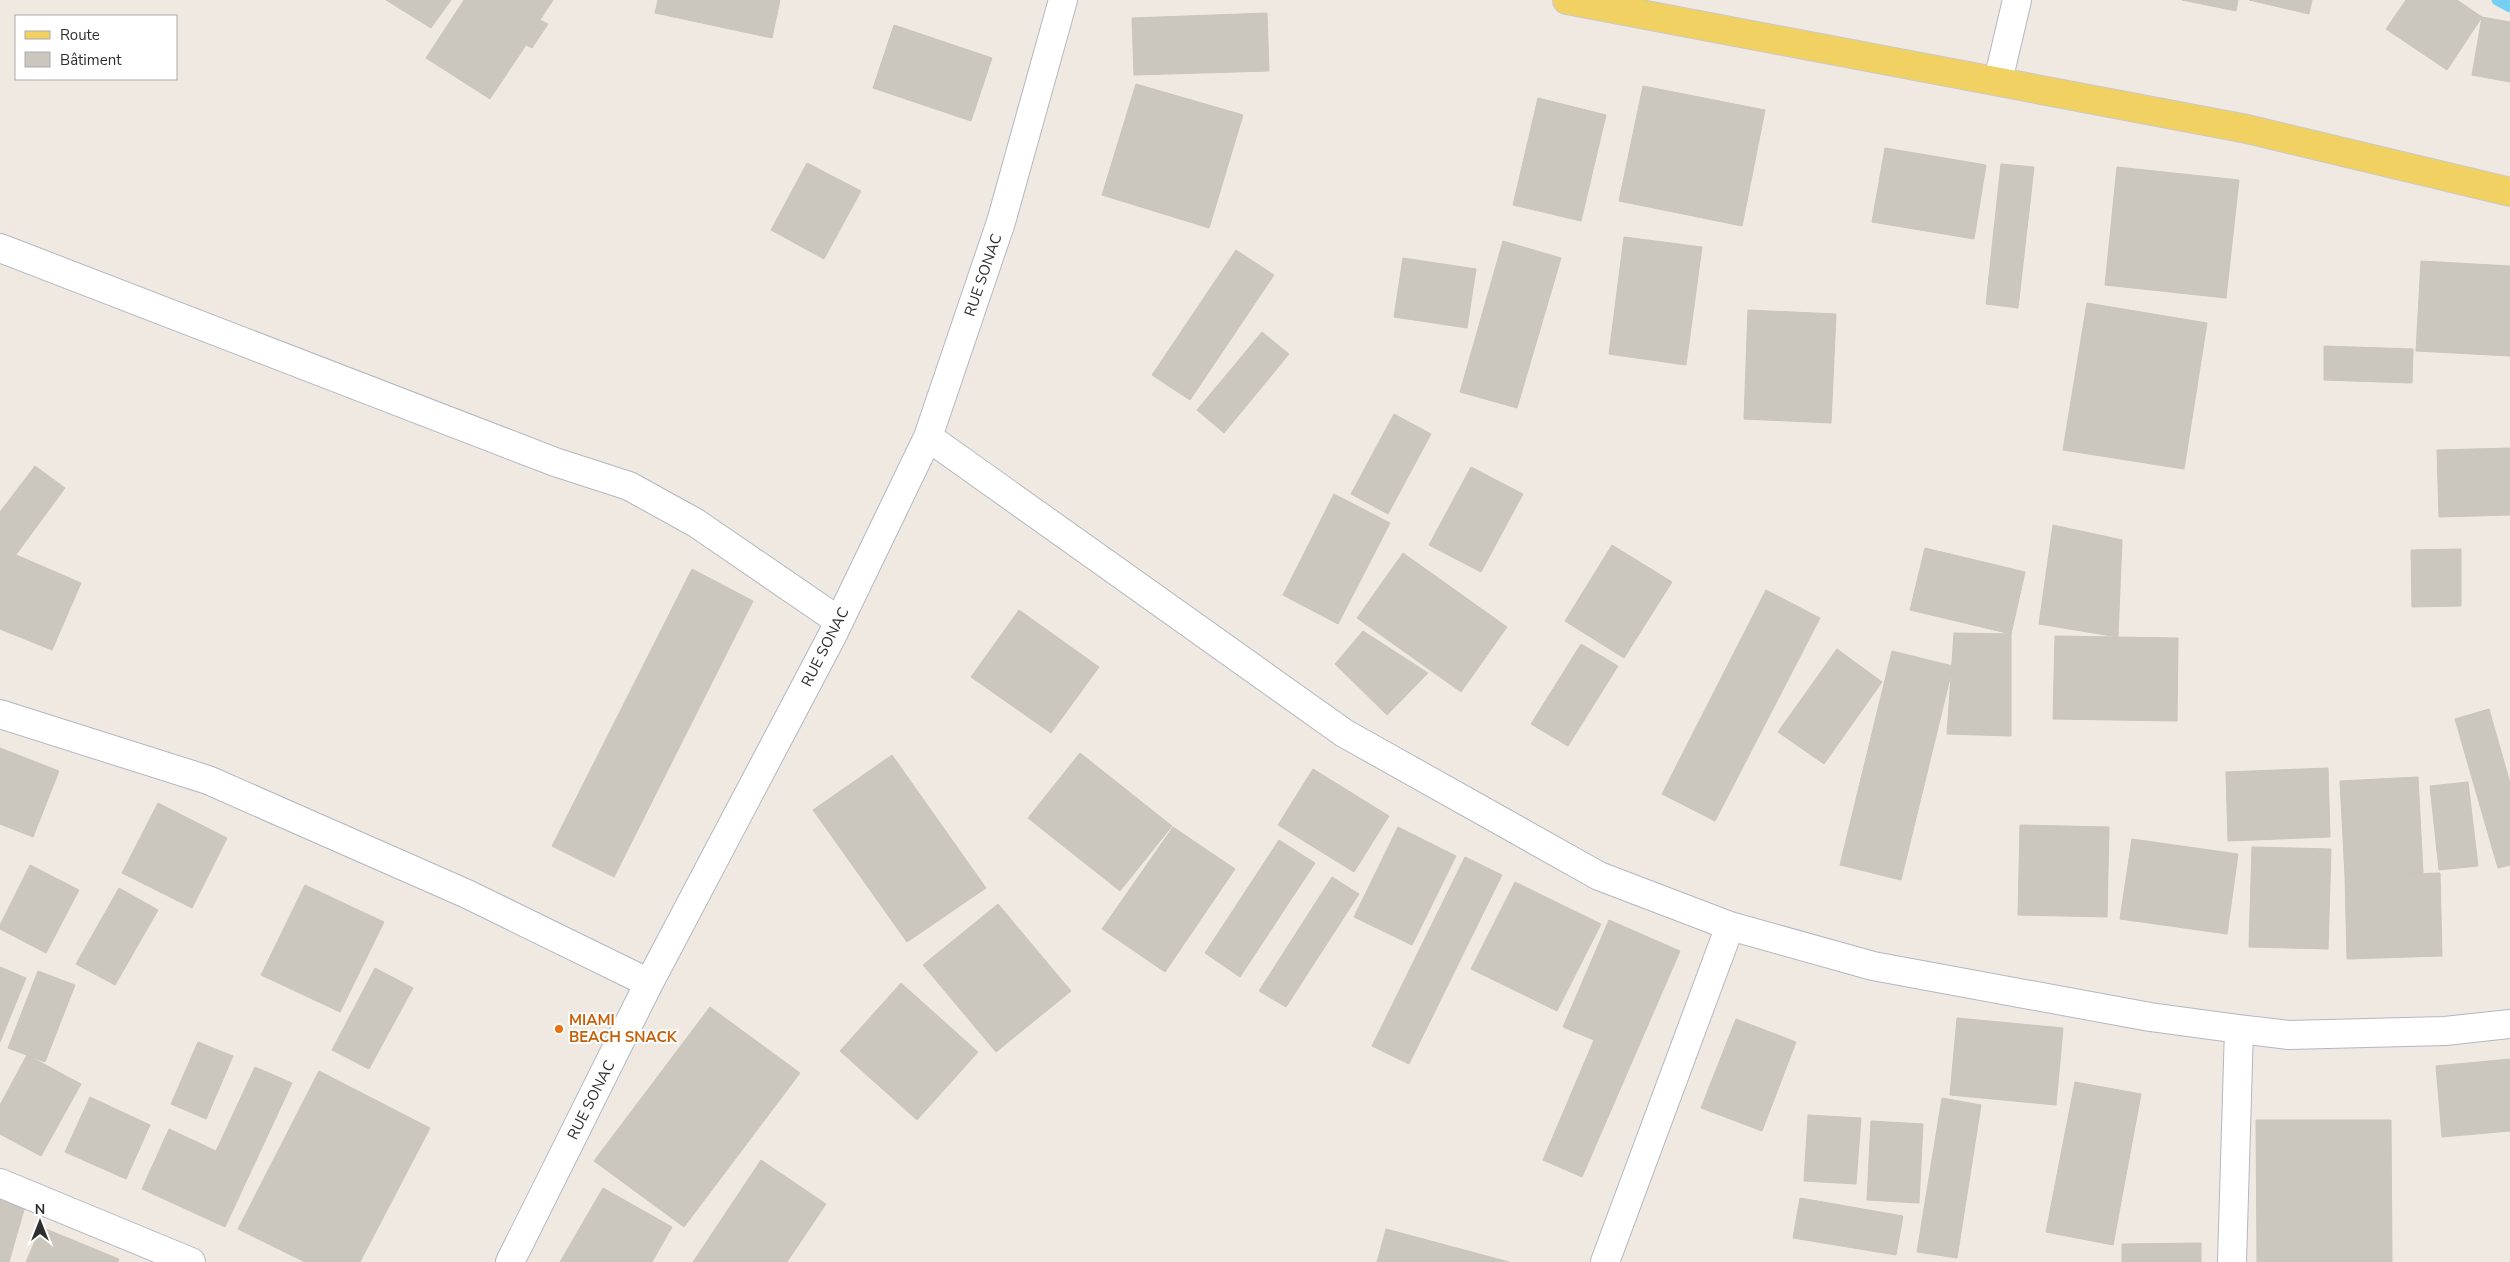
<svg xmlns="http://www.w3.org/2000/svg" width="2510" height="1262" font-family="'Nunito Sans',sans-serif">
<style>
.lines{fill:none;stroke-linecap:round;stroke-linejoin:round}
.stream{stroke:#75cff0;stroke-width:11}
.building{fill:#cbc7bf;stroke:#cbc5ba}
.minor-casing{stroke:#b4b7c1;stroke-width:30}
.major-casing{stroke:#c9c9c9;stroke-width:30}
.minor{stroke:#fff;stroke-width:28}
.major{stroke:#f2d163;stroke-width:28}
.food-dot{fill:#e8710a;stroke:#fff;stroke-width:2}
.labels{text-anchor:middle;stroke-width:4;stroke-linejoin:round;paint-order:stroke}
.street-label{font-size:15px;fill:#2e2e2e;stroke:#fff}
.food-label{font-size:15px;font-weight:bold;fill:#c56008;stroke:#fff;text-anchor:start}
</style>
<rect width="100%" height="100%" fill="#efe9e1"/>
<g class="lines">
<path class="stream" d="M2497,0L2510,7"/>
</g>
<path class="building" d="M386,0H451L431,28Z
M464,0H553L540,20L548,24L532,48L526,45L490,99L426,58Z
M658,0H780L772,38L655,13Z
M2182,0H2238L2236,11Z
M2249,0H2312L2309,14Z
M2406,0H2457L2482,17L2447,70L2386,29Z
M1267,13L1269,71L1134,75L1132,18Z
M2482,17L2510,22V82L2472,75Z
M894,25L992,58L971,121L873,88Z
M1136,84L1243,115L1209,228L1102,195Z
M1643,86L1765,110L1742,226L1619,201Z
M1538,98L1606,115L1581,221L1513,205Z
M1885,148L1986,165L1974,239L1872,222Z
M807,163L861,191L824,259L771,230Z
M2001,164L2034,167L2018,308L1986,304Z
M2117,167L2239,180L2226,298L2105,285Z
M1624,237L1702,247L1686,365L1609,354Z
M1503,241L1561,258L1517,408L1460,392Z
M1236,250L1274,275L1190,400L1152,375Z
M1403,258L1476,269L1467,328L1394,317Z
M2421,261L2510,266V356L2416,351Z
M2087,303L2207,323L2184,469L2063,450Z
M1748,310L1836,314L1831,423L1744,419Z
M1262,332L1289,354L1224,433L1197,410Z
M2324,346L2413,349L2412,383L2324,380Z
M1394,414L1431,434L1388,514L1351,494Z
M2510,448V515L2439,517L2437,450Z
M35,466L65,488L4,571L0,568V512Z
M1471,467L1523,494L1481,572L1429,545Z
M1334,494L1390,523L1338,624L1283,595Z
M2053,525L2122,540L2118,637L2039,624Z
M1612,545L1672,582L1624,658L1565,621Z
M1925,548L2025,572L2011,634L1910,610Z
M2461,549V606L2412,607L2411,550Z
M7,551L81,583L52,650L0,629V567Z
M1403,553L1507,627L1461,692L1357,618Z
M692,569L753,601L614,877L552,846Z
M1766,590L1820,618L1715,821L1662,794Z
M1019,610L1099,667L1051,733L971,677Z
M1363,631L1428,673L1387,715L1335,664Z
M1954,633L2011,634V736L1947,734Z
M2055,636L2178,638L2177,721L2053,719Z
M1581,644L1618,666L1568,746L1531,724Z
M1837,649L1882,682L1824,764L1778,732Z
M1892,651L1953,666L1901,880L1840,865Z
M2489,709L2510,783V865L2498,868L2455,719Z
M0,748L59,771L33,837L0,824Z
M1080,753L1172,826L1120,891L1028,818Z
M892,755L986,888L907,942L813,810Z
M2328,768L2330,837L2228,841L2226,772Z
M1313,769L1389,816L1354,872L1278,825Z
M2418,777L2423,873L2345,876L2340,781Z
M2468,782L2478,866L2439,870L2430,786Z
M158,803L227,838L192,908L122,873Z
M2020,825L2109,827L2107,917L2018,915Z
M1173,827L1235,869L1165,972L1102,929Z
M1398,827L1456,856L1412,945L1354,917Z
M2132,839L2238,854L2227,934L2120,919Z
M1279,840L1315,863L1240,977L1205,953Z
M2252,847L2331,849L2328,949L2249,947Z
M1465,857L1502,875L1409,1064L1372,1046Z
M30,865L79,890L46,953L0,929V925Z
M2440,873L2442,956L2347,959L2345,876Z
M1332,877L1359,894L1286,1007L1259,991Z
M1515,882L1601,924L1557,1011L1471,969Z
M305,885L384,922L340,1012L261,975Z
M119,888L158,910L115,985L76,964Z
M998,904L1071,991L996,1052L923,965Z
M1609,920L1680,951L1582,1177L1543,1160L1594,1040L1563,1027Z
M0,967L26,978L0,1042Z
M375,968L413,988L369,1069L332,1050Z
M38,971L75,985L45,1062L8,1048Z
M901,983L978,1052L917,1120L840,1051Z
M710,1007L800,1073L684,1227L594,1161Z
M1957,1018L2063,1028L2056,1105L1950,1095Z
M1736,1019L1796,1042L1762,1131L1701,1108Z
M198,1042L233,1056L206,1119L171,1104Z
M27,1055L81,1084L41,1156L0,1134V1105Z
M2510,1059V1131L2442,1137L2436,1066Z
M255,1067L292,1083L225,1227L142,1189L169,1129L216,1151Z
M319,1071L430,1128L360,1262H305L238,1229Z
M2075,1082L2141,1094L2113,1245L2046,1232Z
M90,1097L150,1125L126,1179L65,1152Z
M1942,1098L1981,1105L1957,1258L1917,1252Z
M1808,1115L1861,1118L1856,1184L1804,1181Z
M2256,1120H2391L2392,1262H2257Z
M1871,1121L1923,1124L1919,1203L1867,1200Z
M761,1160L826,1204L787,1262H693Z
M603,1188L672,1227L652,1262H560Z
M1800,1198L1903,1216L1896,1255L1793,1238Z
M0,1199L25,1206L9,1262H0Z
M41,1227L119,1259L118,1262H26Z
M1386,1229L1509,1262H1377Z
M2201,1243V1262H2122V1244Z"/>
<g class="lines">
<g class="minor-casing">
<path id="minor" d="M1998,81L2017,0
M0,248L555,462L629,486L696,523L839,621
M928,437L1344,733L1599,876L1730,926L1873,966L2150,1017L2239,1029L2289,1035L2445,1031L2510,1024
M0,714L208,780L467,894L649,983
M0,1183L191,1262
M510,1262L649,983L832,636L928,437L1001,222L1063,0
M1605,1262L1730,926
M2232,1262L2239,1029"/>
</g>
<g class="major-casing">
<path id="major" d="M1567,0L2247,129L2510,192"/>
</g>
<use href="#minor" class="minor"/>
<use href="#major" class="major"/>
</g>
<circle class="food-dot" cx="559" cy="1029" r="5"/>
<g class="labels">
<g class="street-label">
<text transform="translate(983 275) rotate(-71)" y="5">RUE SONAC</text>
<text transform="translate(825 647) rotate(-63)" y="5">RUE SONAC</text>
<text transform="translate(591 1100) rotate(-63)" y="5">RUE SONAC</text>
</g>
<g class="food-label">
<text x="569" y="1025">MIAMI<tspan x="569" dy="17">BEACH SNACK</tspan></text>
</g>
</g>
<rect x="15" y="15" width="162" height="65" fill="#ffffff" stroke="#ababab"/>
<rect x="25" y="31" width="25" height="8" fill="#f2d163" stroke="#ababab"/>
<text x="60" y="40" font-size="15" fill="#2e2e2e">Route</text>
<rect x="25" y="52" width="25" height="15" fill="#cbc7bf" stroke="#ababab"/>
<text x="60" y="65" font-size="15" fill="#2e2e2e">Bâtiment</text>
<g transform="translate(40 1222)" stroke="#ffffff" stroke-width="4" paint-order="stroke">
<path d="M0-4L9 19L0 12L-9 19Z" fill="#2e2e2e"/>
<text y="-8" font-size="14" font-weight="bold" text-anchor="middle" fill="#2e2e2e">N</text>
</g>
</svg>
